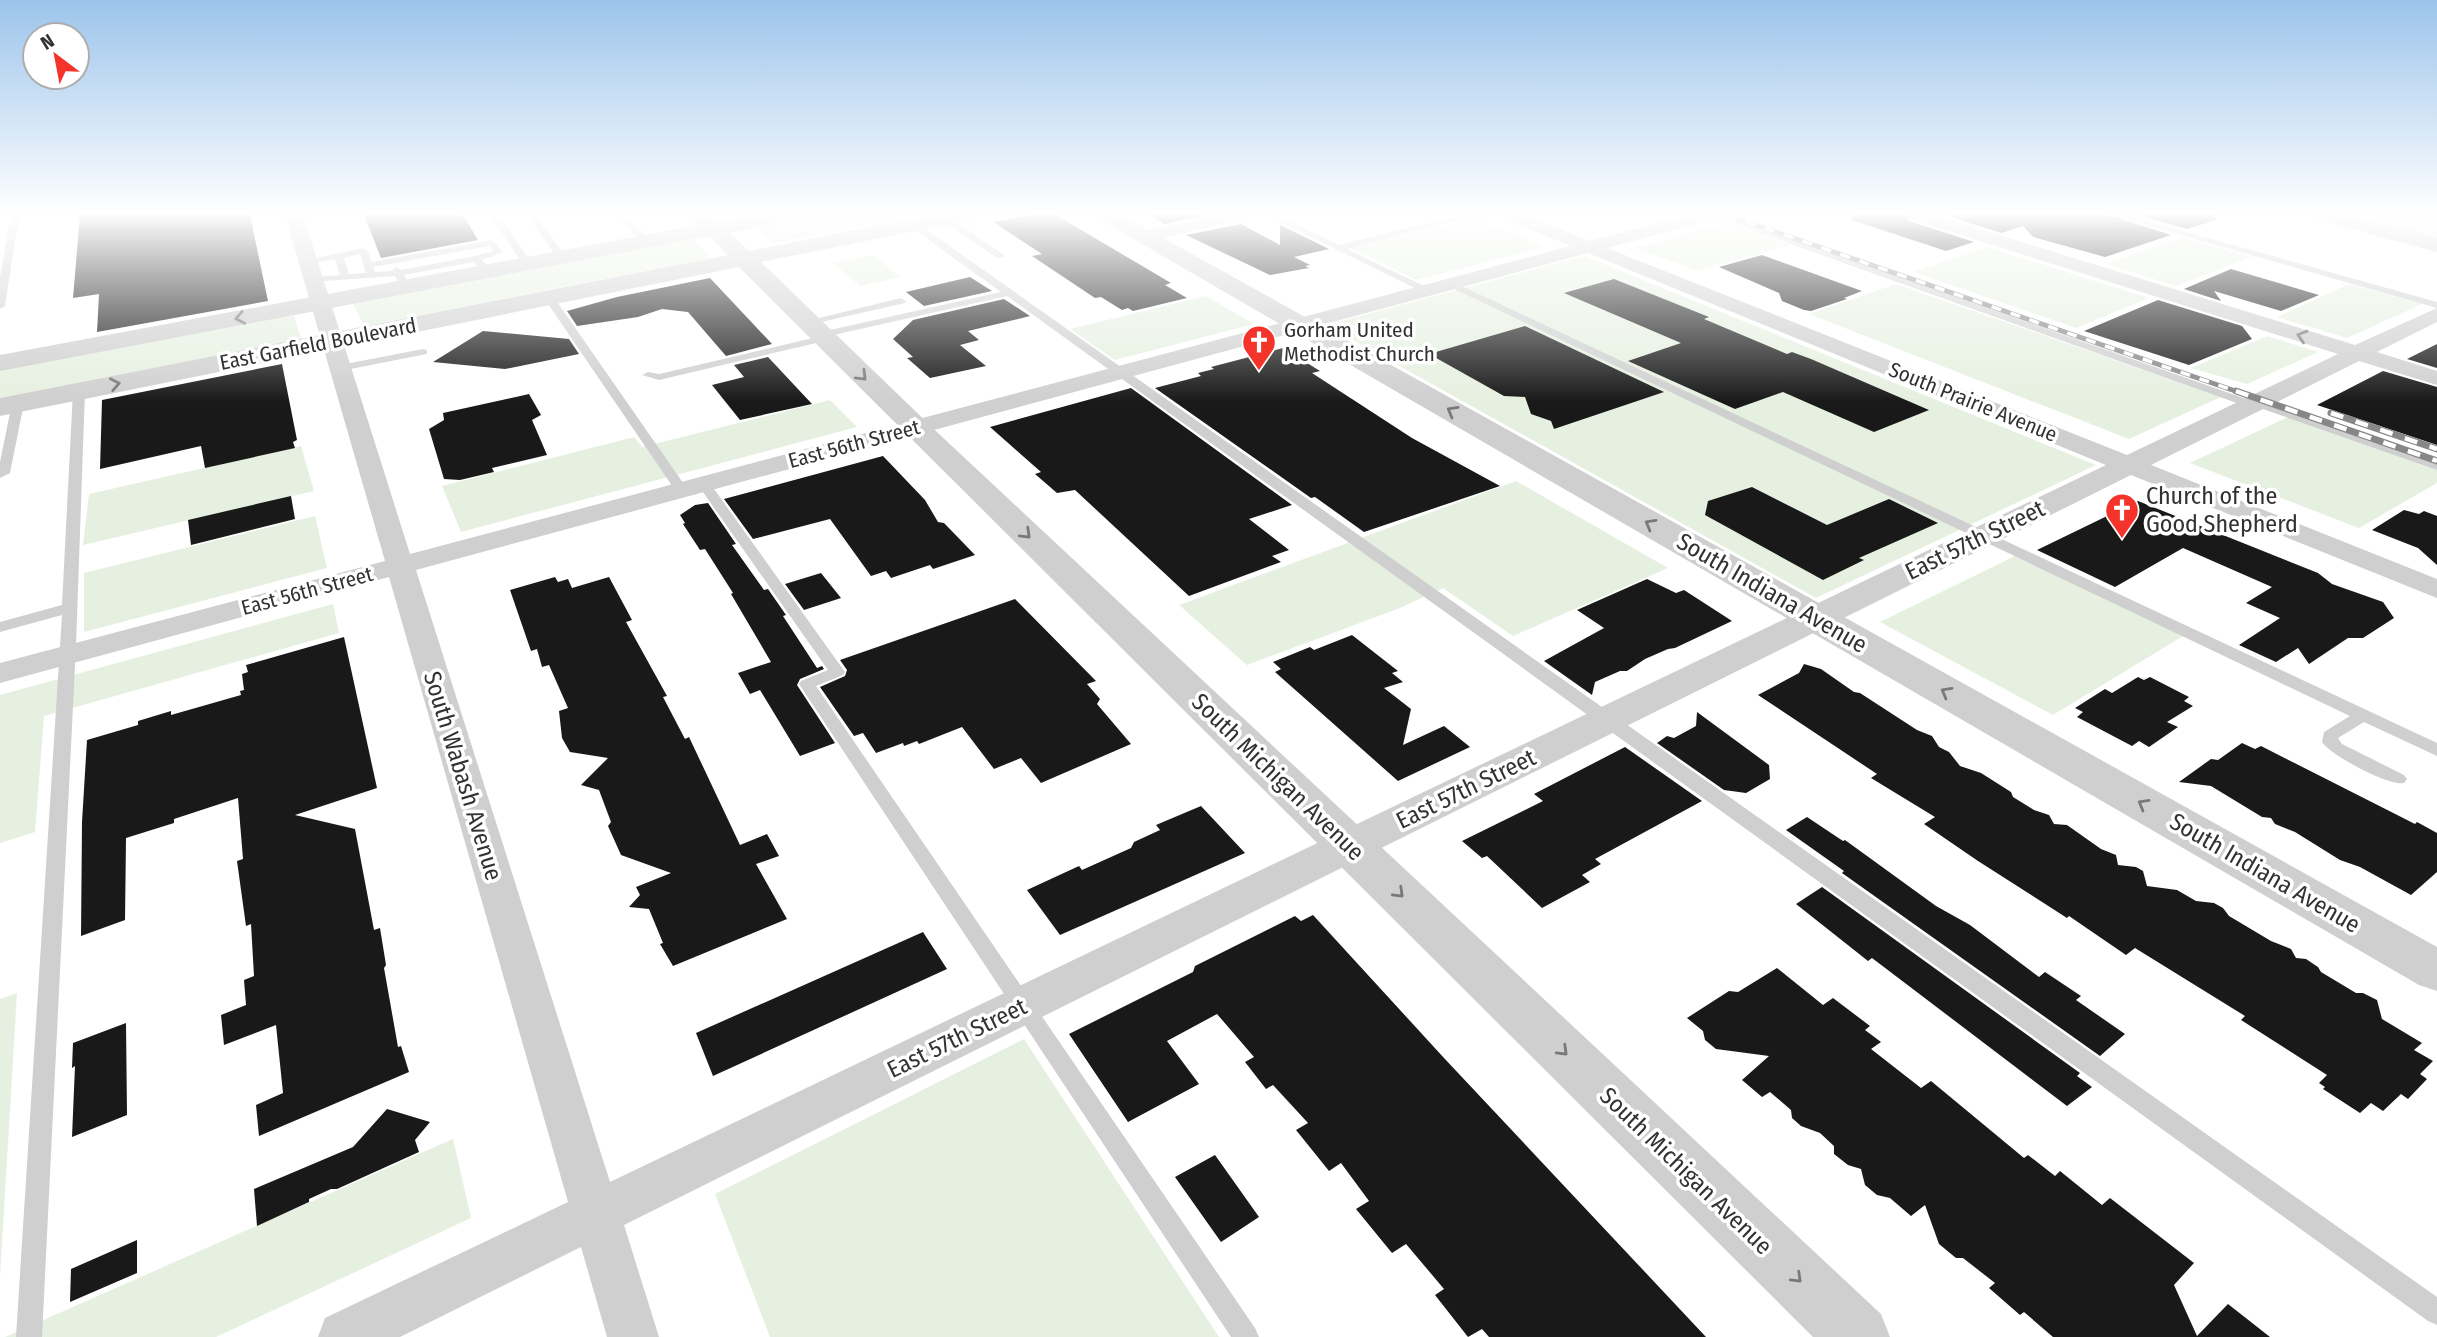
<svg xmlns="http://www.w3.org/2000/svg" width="2437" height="1337" font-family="'Fira Sans Condensed',sans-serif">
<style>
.green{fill:#e6f0e0}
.building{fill:#191919}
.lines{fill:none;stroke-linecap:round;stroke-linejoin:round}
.service{fill:#cfcfcf;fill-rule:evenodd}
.minor{fill:#cfcfcf;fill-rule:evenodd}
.tertiary{fill:#cfcfcf;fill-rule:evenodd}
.rail-far1-casing{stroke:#878787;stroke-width:5}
.rail-casing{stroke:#878787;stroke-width:7}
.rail-far1{stroke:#fff;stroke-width:3.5;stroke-dasharray:10;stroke-linecap:butt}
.rail{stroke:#fff;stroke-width:4.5;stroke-dasharray:13;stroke-linecap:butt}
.oneway{stroke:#797979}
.labels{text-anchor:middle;stroke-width:7;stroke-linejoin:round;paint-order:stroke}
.far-poi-label{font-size:21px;fill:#323232;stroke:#fff;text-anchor:start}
.far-street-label{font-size:21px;fill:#323232;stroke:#fff}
.poi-label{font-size:24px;fill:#323232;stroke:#fff;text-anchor:start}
.street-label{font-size:24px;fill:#323232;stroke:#fff}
</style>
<rect width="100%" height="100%" fill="#fff"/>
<path class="green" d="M821,215H915L773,243L756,227Z
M2337,215H2437V240Z
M1475,218L1545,247L1416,280L1351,248Z
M1726,223L1790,245L1697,271L1635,248Z
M2182,237L2252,257L2176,286L2106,264Z
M693,239L710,258L364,326L353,304Z
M1987,247L2149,298L2076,328L1914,272Z
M873,255L901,277L860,286L833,263Z
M1584,256L2096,465L1816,598L1326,325Z
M1896,284L2221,397L2129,439L1809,314Z
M2349,284L2422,304L2347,338L2277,317Z
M1206,296L1254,324L1115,360L1070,329Z
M294,315L301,339L0,398V370Z
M2267,336L2318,352L2247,384L2191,368Z
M830,400L857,427L461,532L442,486L634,437L642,447Z
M2288,417L2437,470V483L2359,528L2190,463Z
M301,446L314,491L83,545L89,494Z
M1516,481L1668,568L1513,636L1443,588L1400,608L1247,665L1179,605Z
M315,516L327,568L84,632V573Z
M2015,556L2183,636L2053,715L1880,622Z
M333,604L339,633L44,716L35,832L0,843V695Z
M17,993L0,1277V999Z
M1024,1039L1219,1337H770L715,1194Z
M453,1139L471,1218L216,1337H5Z"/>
<path class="building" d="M80,215H250L268,301L97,332L99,294L73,298Z
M364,215H463L478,240L381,258Z
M1029,215H1056L1171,283L1165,285L1187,298L1133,311L1128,308L1122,310L1101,297L1095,298L1032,256L1042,254L993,222Z
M1150,215H1200L1201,216L1165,224Z
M1852,215H1906L1909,221L1974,242L1946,251L1852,220Z
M1945,215H2109L2171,235L2105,257L2033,237L2023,226L2001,233Z
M2137,215H2216V220L2187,229Z
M1241,224L1280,245V225L1329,249L1294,257L1310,265L1305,266L1309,268L1270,275L1186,235Z
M1762,255L1862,291L1844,298L1847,299L1811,311L1804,310L1782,301L1779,293L1719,267Z
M2231,269L2319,295L2281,311L2214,291L2221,301L2184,289Z
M970,277L992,291L924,306L906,292Z
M710,278L772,344L726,356L688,312L662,309L638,317L577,326L567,311L617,297Z
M1614,279L1709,317L1704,319L1787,354L1792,352L1811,359L1929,410L1874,432L1783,392L1735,409L1628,361L1681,343L1564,293Z
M1004,299L1030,316L968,331L979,340L960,345L986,366L930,378L907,358L913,357L893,339L913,320Z
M2158,300L2242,326L2252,339L2189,365L2084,331Z
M1525,326L1664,392L1554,429L1551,421L1531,414L1525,397L1504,396L1429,354Z
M483,331L569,339L579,354L505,369L433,362Z
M2437,344V368L2407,359Z
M1283,348L1320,371L1312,373L1412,438L1500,486L1364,532L1315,497L1311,498L1155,388L1201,376L1198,373L1214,369L1211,367Z
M768,357L812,404L740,420L712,385L744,377L734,365Z
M282,364L297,440L293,442L295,448L205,468L201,446L100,469L102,400Z
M2383,371L2437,387V445L2317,405Z
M1131,388L1292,505L1249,519L1289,550L1272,556L1281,562L1189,596L1075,490L1057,493L1035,474L1041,472L990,427Z
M529,394L541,415L532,420L547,455L492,468L494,472L460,480L444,479L429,429L444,420L443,413Z
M883,456L925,500L938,522L944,523L975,555L933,569L930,565L891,578L886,571L871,576L830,519L753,539L724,499Z
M1752,487L1827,525L1889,499L1938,523L1859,558L1864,560L1823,580L1705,515L1708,501Z
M291,496L295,519L191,545L188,520Z
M2138,501L2318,573L2332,584L2383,602L2394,618L2363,638H2348L2309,664L2298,648L2276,662L2239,645L2280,618L2246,603L2272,587L2183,548L2115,587L2037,550Z
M708,503L736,544L732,545L764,590L768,589L786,615L783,616L817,668L822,666L824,669L800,679L797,685L835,743L800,756L760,690L750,694L738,673L771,662L731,594L733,593L705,549L700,550L683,524L685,523L680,515L695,505Z
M2404,510L2419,514L2424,511L2437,516V565L2418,548L2372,530Z
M821,573L841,598L804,610L785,584Z
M555,577L558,582L568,579L572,588L609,577L632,620L626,622L667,696L663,697L685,739L689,737L740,845L767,834L779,856L756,864L787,919L673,966L660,944L663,943L649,909L629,907L640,895L636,887L671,873L621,855L608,826L611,822L599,790L581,785L608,758L570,752L562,738L559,711L568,708L549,665L542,667L537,649L531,651L510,590Z
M1647,579L1676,593L1684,590L1732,621L1675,648L1668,649L1645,659L1627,671H1620L1595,682L1592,695L1544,661L1604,628L1577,610Z
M1015,599L1096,681L1087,684L1100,699L1097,704L1131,744L1041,783L1021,758L994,769L962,727L919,744L917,741L904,746L903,743L876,753L863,733L854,736L820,687L845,676L847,670L840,660Z
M1352,635L1398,671L1392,673L1403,682L1384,688L1411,709L1403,745L1444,726L1470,747L1398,781L1275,672L1281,669L1273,662L1310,647L1314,650Z
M344,637L377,788L295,815L355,829L374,930L380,928L386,965L384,968L398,1047L401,1046L409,1072L259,1136L256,1105L283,1093L276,1025L224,1045L221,1015L246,1005L244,980L254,976L251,924L246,926L237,861L243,859L238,798L174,819V823L126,838L125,920L81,936L82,822L87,740L138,725V721L171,711V715L241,695L240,691L244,690L242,674L248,672L246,665Z
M1804,664L1821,669L1854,692L1860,693L1917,730L1932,736L1939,747L1949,752L1960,766L1981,773L2011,792L2013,797L2034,810L2049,815L2054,824L2067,825L2101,849L2116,855L2118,865L2136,867L2143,871L2147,886L2177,890L2196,901L2214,903L2223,908L2229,916L2271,941L2291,949L2296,958L2306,959L2318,967L2321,972L2356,993H2363L2377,1000L2382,1019L2422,1043L2414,1050L2433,1061L2420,1074L2427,1079L2408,1099L2401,1094L2383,1111L2371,1103L2360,1113L2323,1089L2325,1087L2319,1083L2327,1075L2241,1020L2245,1016L2135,948L2126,955L2069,916L2067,918L1978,861L1924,824L1935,817L1871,778L1877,774L1758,695L1799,673Z
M2138,677L2144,680L2150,677L2189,697L2184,701L2193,706L2167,722L2178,727L2149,747L2139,741L2132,746L2077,717L2083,712L2075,708L2105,689L2112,693Z
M1697,712L1769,765L1770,779L1746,793L1724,790L1657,743L1667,736L1674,738L1696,726Z
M2242,743L2255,749L2261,746L2415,824L2417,822L2437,833V872L2411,895L2360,867L2340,860L2295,832L2275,824L2271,818L2262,817L2211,786L2179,782L2211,759L2218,760Z
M1625,747L1702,801L1595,859L1601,864L1582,875L1590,882L1542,908L1487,856L1482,858L1462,841L1543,801L1534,794Z
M1201,806L1245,853L1060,935L1027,890L1079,866L1082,870L1131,848L1134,842L1160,830L1156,825Z
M1807,817L1843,841L1845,840L1936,906L1970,925L2039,977L2045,972L2081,996L2076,1000L2125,1034L2100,1056L1842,873L1844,871L1786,830Z
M1822,887L2080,1073L2077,1076L2092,1087L2067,1106L1872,958L1868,961L1796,904Z
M1313,915L1444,1058L1706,1337H1489L1482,1329L1468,1337L1435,1295L1444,1289L1406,1244L1392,1253L1356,1209L1369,1201L1341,1163L1329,1171L1296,1130L1308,1123L1273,1085L1266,1089L1245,1062L1254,1057L1217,1014L1167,1041L1199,1084L1128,1122L1069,1034L1193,972L1195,966L1295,916L1301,921Z
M923,932L947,969L713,1076L696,1033Z
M1777,968L1823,1005L1833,998L1870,1026L1865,1030L1881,1042L1871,1049L1921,1088L1931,1081L2024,1158L2028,1155L2055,1176L2060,1171L2102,1205L2110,1198L2194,1263L2174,1285L2197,1336L2228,1304L2270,1337H2053L2024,1312L2020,1315L1989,1288L1995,1283L1963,1258H1956L1939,1244L1925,1205L1911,1216L1890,1198L1877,1195L1865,1185L1861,1169L1848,1165L1834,1154V1146L1820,1133L1801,1126L1792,1118L1791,1110L1770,1092L1762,1097L1742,1080L1769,1056L1716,1049L1705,1040L1703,1031L1687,1018L1729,991L1738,992Z
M126,1023L127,1115L72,1137L75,1066L72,1068L73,1043Z
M387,1109L430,1122L415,1140L419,1152L337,1189H331L309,1199V1202L257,1226L254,1189L353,1147Z
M1215,1155L1259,1217L1221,1242L1175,1177Z
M137,1240V1273L70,1302L71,1269Z"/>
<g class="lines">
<path class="service" d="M11,215H19L5,306L0,309V277Z
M490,215H499L532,264L530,266H524Z
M526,215H535L567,258L565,260H559Z
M616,215H625L650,240V244H644Z
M1266,215H1277L1339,245L1460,215H1476L1347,249L1430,289L1432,291L1427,294Z
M1709,215H1722L2252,401H2261L2437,462V470L2257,407H2248Z
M2111,215H2126L2437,302V308Z
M943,217H949L1005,256L997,258L943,221Z
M911,223H917L2437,1297V1325L2428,1321L1007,296L829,336V340L659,380L642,375L648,372L659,374L817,337V333L821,332L1001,292L911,227Z
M492,240L503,252L482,260L488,267L486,269H480L474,262L404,275L411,287L406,290L403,289L395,276L311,282V278L314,277L340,275L335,259L308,264L303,261L363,248L368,251L371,262ZM490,246L493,251L474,256L401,270L396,267L392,271L375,272L373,267ZM360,254L366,273L349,274L344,258Z
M1451,281L2437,743V756L2364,722L2338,738L2342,744L2404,775L2407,779L2404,783C2390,787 2330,755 2322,742L2324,732L2350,716L1448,286L1446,284Z
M545,296H553L688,490L687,493H677L544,298Z
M901,298L906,301L905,303L808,325L803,322Z
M423,349L427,350V354L340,371L334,368L340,365Z
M79,388L85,391L76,645L42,1337H16L62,615L0,632V622L62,605L73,391Z
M18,400L24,403L10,473L0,478V462L12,403Z
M704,481L709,482L845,672L843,675L816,686L1255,1328L1259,1337H1231L799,684L801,681L828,670L698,485Z"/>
<path class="minor" d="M285,215H303L410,554L1571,246L1503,219L1501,215H1525L1590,241L1688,215H1717L1715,219L1607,248L2127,455L2338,354L1910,219L1908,215H1935L2355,345L2437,308V322L2377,352L2437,371V385L2359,361L2151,465L2437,579V598L2131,475L624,1225L659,1337H607L581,1247L400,1337H318L325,1318L568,1202L389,577L0,683V663L385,561ZM1588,253L2106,465L610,1182L416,570Z
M1216,215H1249L1247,219L1143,242L1134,237L1137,233Z"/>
<path class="tertiary" d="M690,215H712L719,222L753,215H799L796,219L730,233L749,251L931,215H975L972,219L965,221L761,262L938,433L1881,1314L1890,1337H1813L739,267L0,416V398L728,255L709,236L0,371V355L698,225Z
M1096,215H1122L2437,947V991L2419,985L1099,219Z
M2310,215H2346L2437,238V252L2313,219Z"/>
<g class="rail-far1-casing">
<path id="rail-far1" d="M1727,215L2241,393"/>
</g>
<g class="rail-casing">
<path id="rail" d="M2236,391L2437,461
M2331,413L2437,449"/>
</g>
<use href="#rail-far1" class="rail-far1"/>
<use href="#rail" class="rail"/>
</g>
<defs><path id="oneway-chevron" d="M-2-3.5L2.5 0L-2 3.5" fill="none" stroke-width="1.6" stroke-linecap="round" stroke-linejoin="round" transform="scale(1.75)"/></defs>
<g class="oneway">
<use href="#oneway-chevron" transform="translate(240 318) rotate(169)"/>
<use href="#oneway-chevron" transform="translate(2302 336) rotate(-163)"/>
<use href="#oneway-chevron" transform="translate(862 376) rotate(45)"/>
<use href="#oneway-chevron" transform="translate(115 384) rotate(-11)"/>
<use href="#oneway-chevron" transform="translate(1452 411) rotate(-150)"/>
<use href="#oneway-chevron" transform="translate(1650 524) rotate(-150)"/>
<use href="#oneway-chevron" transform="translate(1026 534) rotate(44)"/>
<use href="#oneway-chevron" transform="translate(1946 692) rotate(-150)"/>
<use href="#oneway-chevron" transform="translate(2143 804) rotate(-150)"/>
<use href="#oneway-chevron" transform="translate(1399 893) rotate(44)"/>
<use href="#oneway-chevron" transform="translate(1563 1051) rotate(44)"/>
<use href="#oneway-chevron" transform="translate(1797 1278) rotate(44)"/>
</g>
<linearGradient id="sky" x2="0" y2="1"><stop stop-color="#9cc4eb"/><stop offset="0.53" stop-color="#fff"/><stop offset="1" stop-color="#fff" stop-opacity="0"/></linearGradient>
<rect width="2437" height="402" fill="url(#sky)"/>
<defs>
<g id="church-pin" transform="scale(1.75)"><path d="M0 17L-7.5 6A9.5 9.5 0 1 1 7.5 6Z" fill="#f4342a" stroke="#fff"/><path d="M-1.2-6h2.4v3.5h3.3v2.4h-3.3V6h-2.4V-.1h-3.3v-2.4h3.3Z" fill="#fff"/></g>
</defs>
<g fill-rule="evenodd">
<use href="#church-pin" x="1259" y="342"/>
<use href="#church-pin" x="2122" y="510"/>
</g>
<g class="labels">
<g class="far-poi-label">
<text x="1284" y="337">Gorham United<tspan x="1284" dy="24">Methodist Church</tspan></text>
</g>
<g class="far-street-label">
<text transform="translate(318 344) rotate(-11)" y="7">East Garfield Boulevard</text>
<text transform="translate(1973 402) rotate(22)" y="7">South Prairie Avenue</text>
<text transform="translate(854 444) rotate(-15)" y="7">East 56th Street</text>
<text transform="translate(307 591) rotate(-15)" y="7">East 56th Street</text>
</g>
<g class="poi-label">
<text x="2146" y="504">Church of the<tspan x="2146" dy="28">Good Shepherd</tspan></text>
</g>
<g class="street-label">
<text transform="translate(1975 540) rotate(-26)" y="8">East 57th Street</text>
<text transform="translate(1772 593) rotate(30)" y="8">South Indiana Avenue</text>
<text transform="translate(463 776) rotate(73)" y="8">South Wabash Avenue</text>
<text transform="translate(1278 777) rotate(44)" y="8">South Michigan Avenue</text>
<text transform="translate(1466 789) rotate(-26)" y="8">East 57th Street</text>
<text transform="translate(2265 873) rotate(30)" y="8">South Indiana Avenue</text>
<text transform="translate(957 1038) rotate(-26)" y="8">East 57th Street</text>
<text transform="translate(1686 1171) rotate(44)" y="8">South Michigan Avenue</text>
</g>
</g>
<g transform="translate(56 56) rotate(328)"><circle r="33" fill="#ffffff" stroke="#adadad" stroke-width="2"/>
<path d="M0-5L12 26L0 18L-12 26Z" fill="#f4342a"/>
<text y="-10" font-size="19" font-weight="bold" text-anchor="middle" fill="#323232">N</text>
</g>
</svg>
